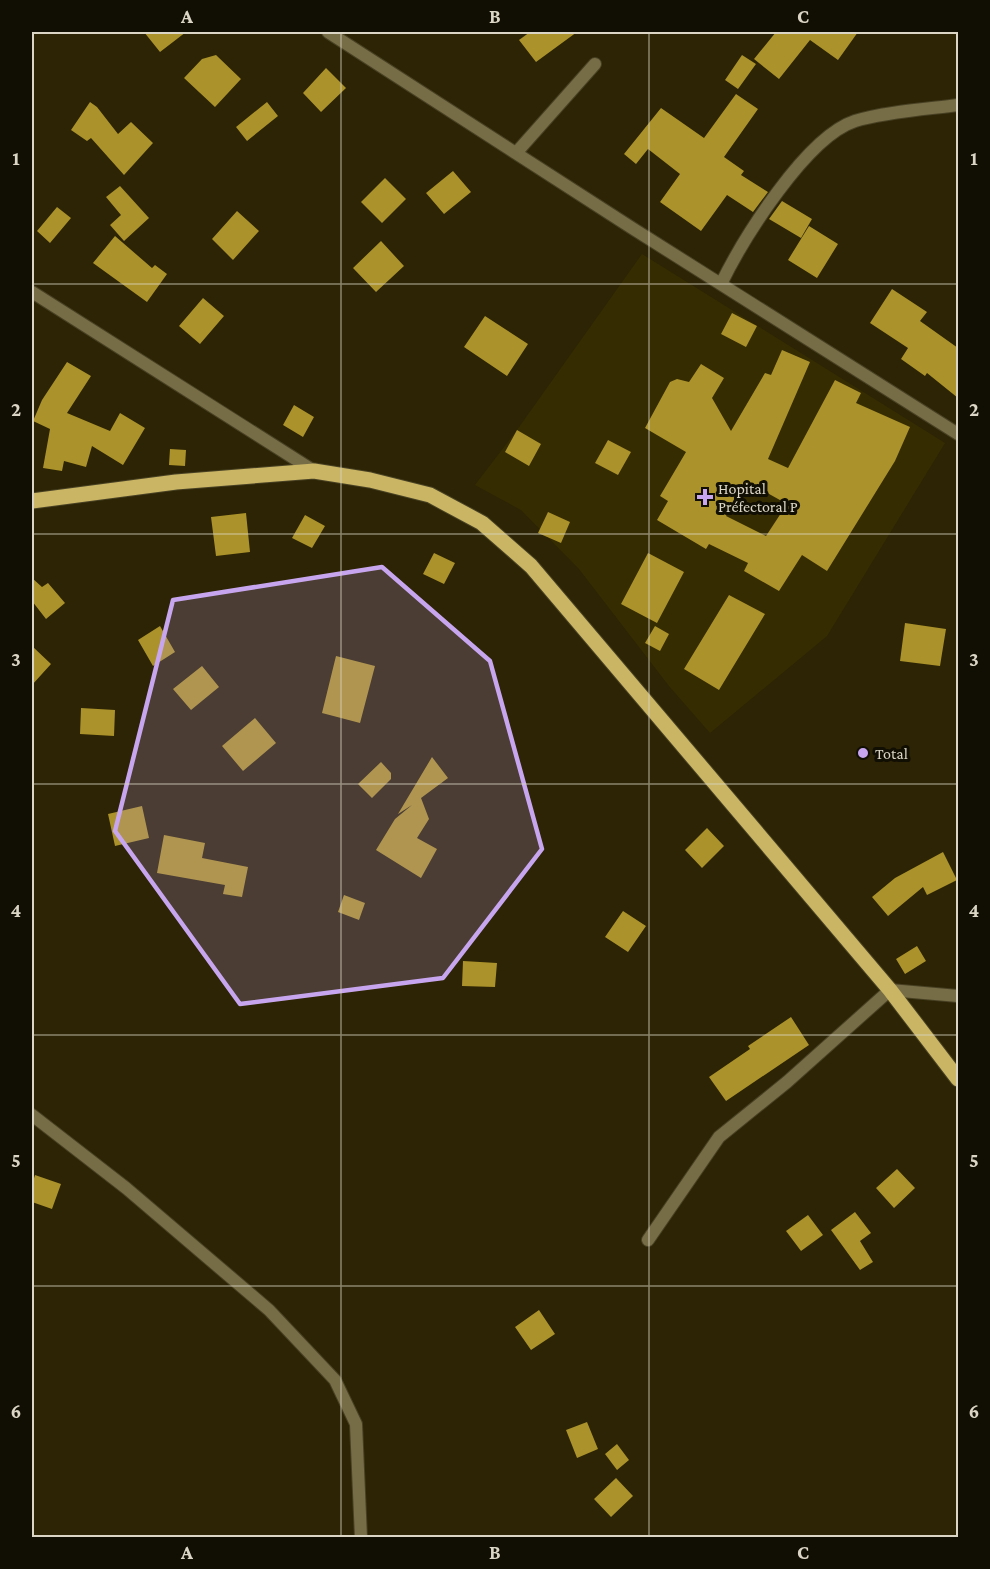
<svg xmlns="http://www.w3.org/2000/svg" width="990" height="1569" font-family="'Crimson Pro',serif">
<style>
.built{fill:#362c02}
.building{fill:#ab922a;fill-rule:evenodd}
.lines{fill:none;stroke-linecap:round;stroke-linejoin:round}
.minor-casing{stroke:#484023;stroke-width:14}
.primary-casing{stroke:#484023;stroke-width:17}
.minor{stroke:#766d47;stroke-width:12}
.primary{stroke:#c9b564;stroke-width:15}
.marked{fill:#c8a6ef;fill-opacity:0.2;stroke:#c8a6ef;stroke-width:4.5;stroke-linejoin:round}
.grid{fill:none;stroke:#dad5c4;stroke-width:1.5;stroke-opacity:0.55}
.poi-dot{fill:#c8a6ef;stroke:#110e03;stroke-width:2}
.labels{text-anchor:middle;stroke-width:6;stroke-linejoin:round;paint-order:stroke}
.poi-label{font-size:16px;fill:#dad5c4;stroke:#110e03;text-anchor:start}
.neatline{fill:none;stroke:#dad5c4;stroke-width:2}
.grid-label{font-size:20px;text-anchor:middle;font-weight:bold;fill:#dad5c4}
</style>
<rect width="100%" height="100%" fill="#2c2404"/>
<path class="built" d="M642,254L945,443L827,636L710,733L669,686L579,569L521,510L475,485L517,430Z"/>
<path class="building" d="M144,32H186L160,52Z
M530,32H577L536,62L519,40Z
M776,32H858L838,60L810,40L779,79L754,59Z
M216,55L241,79L215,107L184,78L202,59Z
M742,55L756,64L738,89L725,80Z
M326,68L346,88L321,112L303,93Z
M736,94L758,109L724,157L744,171L741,175L768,192L753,212L727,195L701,231L660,202L680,174L648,149L636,164L624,154L661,108L704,138Z
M90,102L97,107L118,134L131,122L153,143L124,175L91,138L87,141L71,130Z
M267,102L278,116L247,141L236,127Z
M453,171L471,192L444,214L426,193Z
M385,178L406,199L382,223L361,202Z
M120,186L149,218L124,241L110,225L121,215L106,197Z
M782,201L812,219L801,238L769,219Z
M57,207L71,218L50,243L37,231Z
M237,211L259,231L233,260L212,239Z
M809,226L838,244L817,278L788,260Z
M115,236L152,268L155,265L167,274L147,302L93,263Z
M381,241L404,266L376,292L353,268Z
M892,289L927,312L920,321L958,348V398L927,373L925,376L901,359L908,348L870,323Z
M203,298L224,316L200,344L179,326Z
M732,313L757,326L746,347L721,334Z
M485,316L528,344L507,376L464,347Z
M782,350L810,362L768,459L788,468L835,380L861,393L856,403L910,427L895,461L827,571L802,555L779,591L744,571L748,563L709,544L706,549L657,520L668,501L660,496L686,452L645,428L670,382L677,379L689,382L701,364L724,378L712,398L731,431L765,373L771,375ZM746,481L787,504L766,536L726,516Z
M67,362L91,376L67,413L110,431L120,413L145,428L123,465L92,446L86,467L64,461L62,471L43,468L50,429L33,421L42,400Z
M294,405L314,417L303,437L283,425Z
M517,430L541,444L529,466L505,452Z
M608,440L631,452L618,475L595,463Z
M170,449L186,450L185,466L169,465Z
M548,512L570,522L561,543L538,533Z
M246,513L250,552L216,556L211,517Z
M305,515L325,526L312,548L292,538Z
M434,553L455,563L444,584L423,574Z
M648,553L684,572L657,623L621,604Z
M32,578L42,587L48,583L65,603L46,619L32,601Z
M729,595L765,614L719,690L684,669Z
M905,623L946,629L940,666L900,661Z
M160,626L175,652L153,666L138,640Z
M655,626L669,634L660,651L645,643Z
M32,646L51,664L32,685Z
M336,656L375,666L360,723L322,713Z
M202,666L219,687L191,710L173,689Z
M81,708L115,710L114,736L80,734Z
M255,718L276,743L243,771L222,746Z
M432,757L448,778L421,798L429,819L417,838L437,849L421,878L376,850L395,819L412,805L398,814Z
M381,762L391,773V779L372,798L358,784Z
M142,806L149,838L115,846L108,814Z
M707,828L724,846L702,868L685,850Z
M164,835L205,843L202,858L248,867L242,897L223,894L225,885L157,873Z
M943,852L957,880L927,895L923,887L888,916L872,897L895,878Z
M344,895L365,903L359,920L338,912Z
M623,911L646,926L628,952L605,937Z
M917,946L926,961L905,974L896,959Z
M463,961L497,963L495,987L462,986Z
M791,1017L809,1045L726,1101L709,1077L750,1049L748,1046Z
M897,1169L915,1188L894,1208L876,1188Z
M35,1175L61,1184L52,1209L32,1202V1185Z
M855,1212L871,1233L860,1241L873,1262L860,1270L831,1230Z
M808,1215L823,1235L801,1251L786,1231Z
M539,1310L555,1334L531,1350L515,1327Z
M587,1422L598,1449L577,1458L566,1430Z
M617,1444L629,1460L617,1470L605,1454Z
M616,1478L633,1496L611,1517L594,1499Z"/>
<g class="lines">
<g class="minor-casing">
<path id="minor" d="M328,32L632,228L958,434
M516,153L595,64
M721,284C743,239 806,137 855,121C884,112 927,109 958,105
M32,292L314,471
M32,1115L126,1188L269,1310L335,1380L356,1424L361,1538
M648,1240L719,1137L787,1082L890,990L958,996"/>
</g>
<g class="primary-casing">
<path id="primary" d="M32,501L176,482L314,471L370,480L430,495L482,523L531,566L890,990L958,1079"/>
</g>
<use href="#minor" class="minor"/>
<use href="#primary" class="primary"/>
</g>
<path class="marked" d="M382,567L490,661L542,849L443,978L240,1004L115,831L173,600Z"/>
<path class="grid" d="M341,32V1538M649,32V1538M32,284H958M32,534H958M32,784H958M32,1035H958M32,1286H958"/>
<g class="poi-dot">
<path d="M702 488h6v6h6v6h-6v6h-6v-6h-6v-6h6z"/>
<circle cx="863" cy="753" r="6"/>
</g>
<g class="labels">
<g class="poi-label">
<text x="718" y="494">Hopital<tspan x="718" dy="18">Préfectoral P</tspan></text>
<text x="875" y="759">Total</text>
</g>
</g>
<rect width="990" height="1569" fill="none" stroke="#110e03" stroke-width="66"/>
<rect x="33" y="33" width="924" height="1503" class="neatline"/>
<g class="grid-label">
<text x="187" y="23">A</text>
<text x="495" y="23">B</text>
<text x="803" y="23">C</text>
<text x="16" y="165">1</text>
<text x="974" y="165">1</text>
<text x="16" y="416">2</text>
<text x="974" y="416">2</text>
<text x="16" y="666">3</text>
<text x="974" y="666">3</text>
<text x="16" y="917">4</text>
<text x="974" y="917">4</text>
<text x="16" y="1167">5</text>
<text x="974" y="1167">5</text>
<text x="16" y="1418">6</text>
<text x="974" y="1418">6</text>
<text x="187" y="1559">A</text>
<text x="495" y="1559">B</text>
<text x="803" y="1559">C</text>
</g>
</svg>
